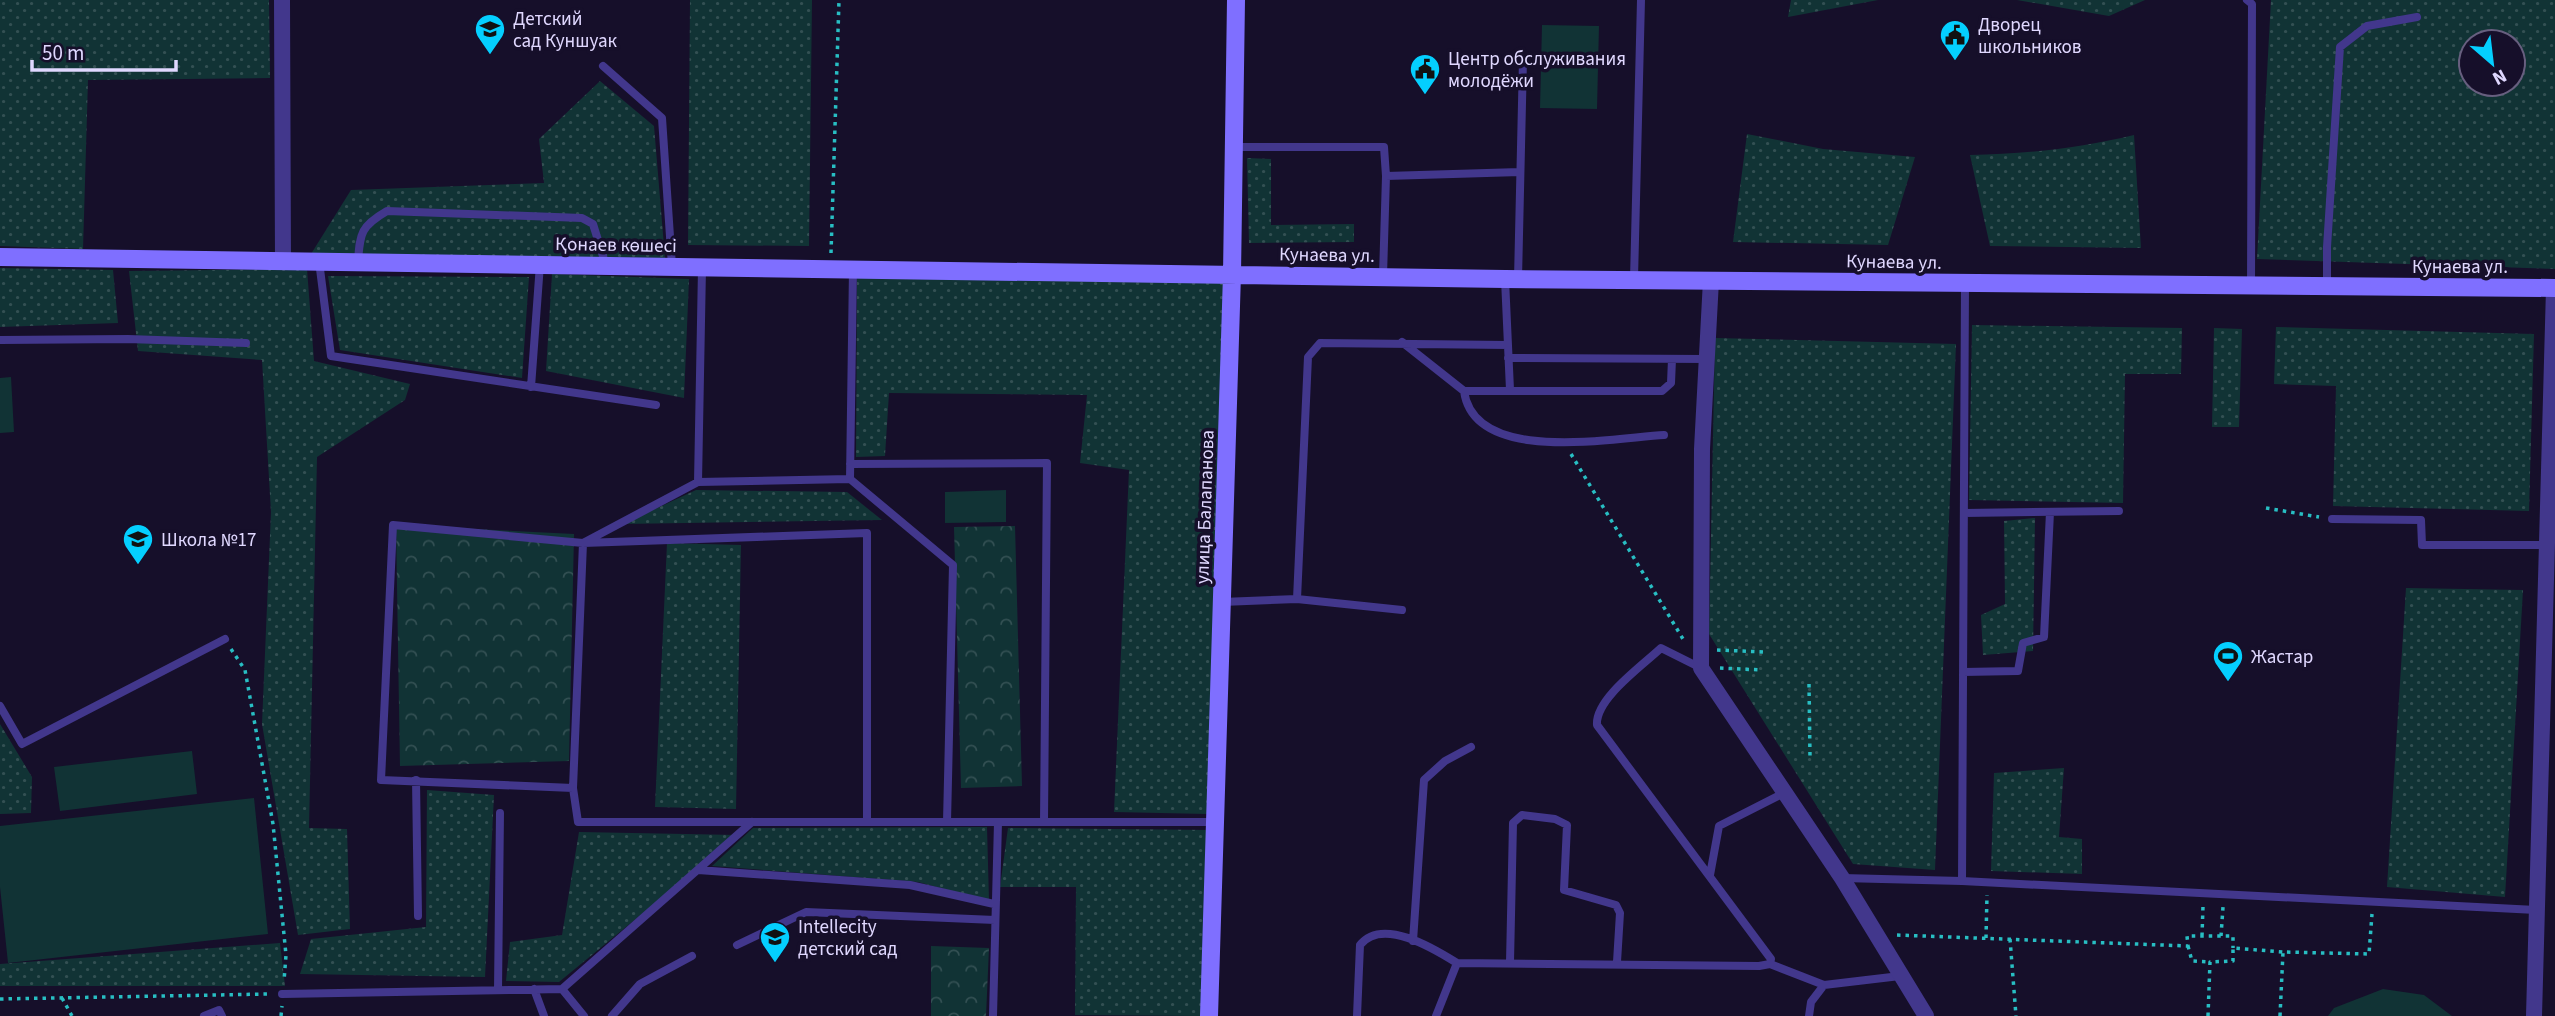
<svg xmlns="http://www.w3.org/2000/svg" width="2555" height="1016" font-family="'Source Sans 3',sans-serif">
<style>
.grass{fill:url(#grass-dots);fill-rule:evenodd}
.park{fill:url(#park-crowns)}
.pitch{fill:#113335}
.lines{fill:none;stroke-linecap:round;stroke-linejoin:round}
.path{stroke:#28bec3;stroke-width:3.5;stroke-dasharray:3.5 5;stroke-linecap:butt}
.lane{stroke:#42378c;stroke-width:8}
.street{stroke:#42378c;stroke-width:16}
.secondary{stroke:#7f6fff;stroke-width:18}
.labels{text-anchor:middle;stroke-width:7;stroke-linejoin:round;paint-order:stroke}
.poi-label{font-size:19px;fill:#e0d8ff;stroke:#160f2a;text-anchor:start}
.street-label{font-size:19px;fill:#e0d8ff;stroke:#160f2a}
</style>
<defs>
<pattern id="grass-dots" width="8" height="8" patternUnits="userSpaceOnUse" patternTransform="scale(1.75)"><rect width="8" height="8" fill="#113335"/><path d="M2 2h.1M6 6h.1" fill="none" stroke="#335053" stroke-width="1.8" stroke-linecap="round"/></pattern>
<pattern id="park-crowns" width="20" height="18" patternUnits="userSpaceOnUse" patternTransform="scale(1.75)"><rect width="20" height="18" fill="#113335"/><path d="M2 6a3 3 0 1 1 6 0M12 15a3 3 0 1 1 6 0" fill="none" stroke="#335053"/></pattern>
</defs>
<rect width="100%" height="100%" fill="#160f2a"/>
<path class="grass" d="M0,0H269L270,78L88,80L83,249L0,246Z
M690,0H812L809,246L688,245Z
M1791,0H1878L1788,17Z
M2017,0H2145L2109,16Z
M2271,0H2555V269L2257,259ZM2471,42H2513V84H2471Z
M600,81L654,126L665,258L311,254L351,190L544,183L539,139Z
M1747,134L1823,149L1915,157L1888,245L1733,242Z
M2134,135L2141,248L1990,246L1970,155C2026,154 2080,148 2134,135Z
M1247,158L1271,159V225L1354,224V242L1249,243Z
M0,268L113,270L118,323L0,327Z
M307,269L314,361L410,384L405,400L317,457L309,828L347,829L350,929L298,935L262,724L271,512L262,360L138,351L129,271Z
M552,274L689,279L684,398L546,371Z
M857,274L1227,282L1208,814L1114,812L1129,470L1080,463L1087,395L889,393L885,456L856,457Z
M328,276L529,277L522,378L340,350Z
M1972,325L2182,328L2181,374H2125L2123,503L1969,500Z
M2276,327L2534,334L2529,511L2333,506L2336,386L2274,384Z
M2214,328L2242,329L2239,427H2212Z
M1715,338L1956,344L1935,870L1853,864L1709,634Z
M696,490L847,492L882,520L623,524Z
M2035,518L2033,651L1983,655L1981,615L2005,604L2004,521Z
M667,543L741,545L736,809L655,807Z
M2406,588L2523,590L2505,897L2387,887Z
M0,724L32,777L31,813L0,814Z
M2064,768L2059,837L2082,839V874L1991,871L1994,773Z
M427,790L494,795L485,977L300,974L311,939L426,927Z
M987,827L989,901L918,882L712,866L753,828Z
M1008,828L1211,830L1203,1016L1075,1015L1076,887H1000Z
M579,832L738,835L559,982L506,981L510,942L562,935Z
M280,943L285,986H0V964Z"/>
<path class="park" d="M396,525L574,534L569,761L400,766Z
M1015,526L1022,786L961,788L954,527Z
M931,946L989,948L986,1016H931Z"/>
<path class="pitch" d="M1542,25L1599,26L1597,109L1540,108Z
M11,377L14,432L0,433V378Z
M1006,490V522L945,523V492Z
M192,751L197,794L60,811L54,767Z
M254,798L268,934L8,963L0,887V826Z
M2383,989L2424,995L2452,1016H2328L2334,1008Z"/>
<g class="lines">
<path class="path" d="M831,253L839,0
M1571,454L1683,639
M2266,508L2319,517
M231,649L245,670L273,824L286,955L284,981
M1717,650L1764,652
M1720,668L1762,670
M1809,684L1810,757
M1897,935L2188,946L2187,936H2233V948
M2202,936L2203,906
M2221,936L2223,907
M1986,938L1987,895
M2010,939L2016,1016
M2188,946L2192,961L2210,962
M62,998L72,1016
M0,999L270,994
M281,1016L282,1006
M2208,1016L2210,962L2233,961V948L2283,952
M2280,1016L2283,952L2369,954L2372,914"/>
<path class="lane" d="M2247,0L2252,4L2251,286
M603,66L662,118L672,266
M1234,147H1384L1386,176L1383,276
M1386,176L1520,172
M319,261L331,356L656,405
M358,261C360,233 361,226 387,211L582,218L593,224L606,266
M702,268L698,482L583,543L573,788L578,822H998
M1505,279L1510,390
M1518,279L1523,59
M1634,279L1641,0
M1965,283L1962,881L2536,910
M2327,287V247L2340,47L2367,26L2417,17
M0,340L128,339L246,343
M1402,342L1464,391H1662L1671,383L1672,359
M1508,358L1707,359
M531,387L540,264
M1464,391C1474,465 1612,438 1664,435
M850,464L1047,463L1044,822
M850,479L953,565L947,822
M698,482L850,479L853,268
M1964,513L2119,511
M2332,519L2421,520L2422,545H2546
M1297,599L1308,357L1320,343L1508,345
M1222,602L1297,599L1402,610
M1963,672L2018,671L2023,643L2044,637L2050,512
M0,706L22,744L225,639
M416,780L418,916
M573,788L381,780L393,525L583,543L867,533V822
M698,870L910,885L994,904
M1710,875L1719,826L1784,793
M1842,878L1962,881
M1413,941L1424,780L1445,761L1471,747
M737,945L806,912L995,920
M1510,962L1513,823L1522,815L1555,819L1567,825L1564,890L1616,905L1620,913L1617,962
M1770,964L1824,985
M534,989L544,1016
M562,989L584,1016
M498,990L500,813
M282,994L562,989L752,822
M204,1016L219,1010L222,1016
M612,1016L640,984L692,956
M993,1016L998,822H1215
M1357,1016L1360,945C1382,917 1433,948 1457,963
M1436,1016L1457,963L1759,966L1770,964L1771,959L1597,725C1595,699 1642,666 1661,648L1701,668
M1809,1016L1811,1002L1824,985L1900,976"/>
<path class="street" d="M282,0L283,261
M1711,280L1702,449L1701,668L1842,878L1926,1016
M2534,1016L2554,288"/>
<path class="secondary" d="M0,257L1505,279L2555,288
M1209,1016L1232,274L1236,0"/>
</g>
<defs>
<g id="school-pin" transform="scale(1.575)"><path d="M0 17L-7.5 6A9.5 9.5 0 1 1 7.5 6Z" fill="#04cfff" stroke="#160f2a"/><path d="M0-5L7-2L0 1L-7-2ZM-4 1L0 2.5L4 1V4Q0 6-4 4Z" fill="#111"/></g>
<g id="civic-pin" transform="scale(1.575)"><path d="M0 17L-7.5 6A9.5 9.5 0 1 1 7.5 6Z" fill="#04cfff" stroke="#160f2a"/><path d="M-.6-6.5H3V-4.5H.6V-3L4-1V1h2V6H-6V1h2V-1L-.6-3ZM-1.2 2.5V6h2.4V2.5Z" fill="#111"/></g>
<g id="stadium-pin" transform="scale(1.575)"><path d="M0 17L-7.5 6A9.5 9.5 0 1 1 7.5 6Z" fill="#04cfff" stroke="#160f2a"/><path d="M0-5a6.5 5 0 1 0 0 10a6.5 5 0 1 0 0-10ZM-3.5-1.8h7v3.6h-7Z" fill="#111"/></g>
</defs>
<g fill-rule="evenodd">
<use href="#school-pin" x="490" y="29"/>
<use href="#civic-pin" x="1955" y="35"/>
<use href="#civic-pin" x="1425" y="69"/>
<use href="#school-pin" x="138" y="539"/>
<use href="#stadium-pin" x="2228" y="656"/>
<use href="#school-pin" x="775" y="937"/>
</g>
<g class="labels">
<g class="poi-label">
<text x="513" y="25">Детский<tspan x="513" dy="22">сад Куншуак</tspan></text>
<text x="1978" y="31">Дворец<tspan x="1978" dy="22">школьников</tspan></text>
<text x="1448" y="65">Центр обслуживания<tspan x="1448" dy="22">молодёжи</tspan></text>
<text x="161" y="546">Школа №17</text>
<text x="2251" y="663">Жастар</text>
<text x="798" y="933">Intellecity<tspan x="798" dy="22">детский сад</tspan></text>
</g>
<g class="street-label">
<text transform="translate(616 244) rotate(1)" y="7">Қонаев көшесі</text>
<text transform="translate(1327 254) rotate(1)" y="7">Кунаева ул.</text>
<text transform="translate(1894 261) rotate(1)" y="7">Кунаева ул.</text>
<text x="2460" y="273">Кунаева ул.</text>
<text transform="translate(1204 507) rotate(-88)" y="7">улица Балапанова</text>
</g>
</g>
<g transform="translate(2492 63) rotate(152)"><circle r="33" fill="#160f2a" stroke="#675f7f" stroke-width="2"/>
<path d="M0-5L12 26L0 18L-12 26Z" fill="#04cfff"/>
<text y="-10" font-size="19" font-weight="bold" text-anchor="middle" fill="#e0d8ff">N</text>
</g>
<path d="M32 60v10h144v-10" fill="none" stroke="#e0d8ff" stroke-width="3.5"/>
<text x="42" y="60" font-size="21" fill="#e0d8ff" stroke="#160f2a" stroke-width="5" paint-order="stroke">50 m</text>
</svg>
